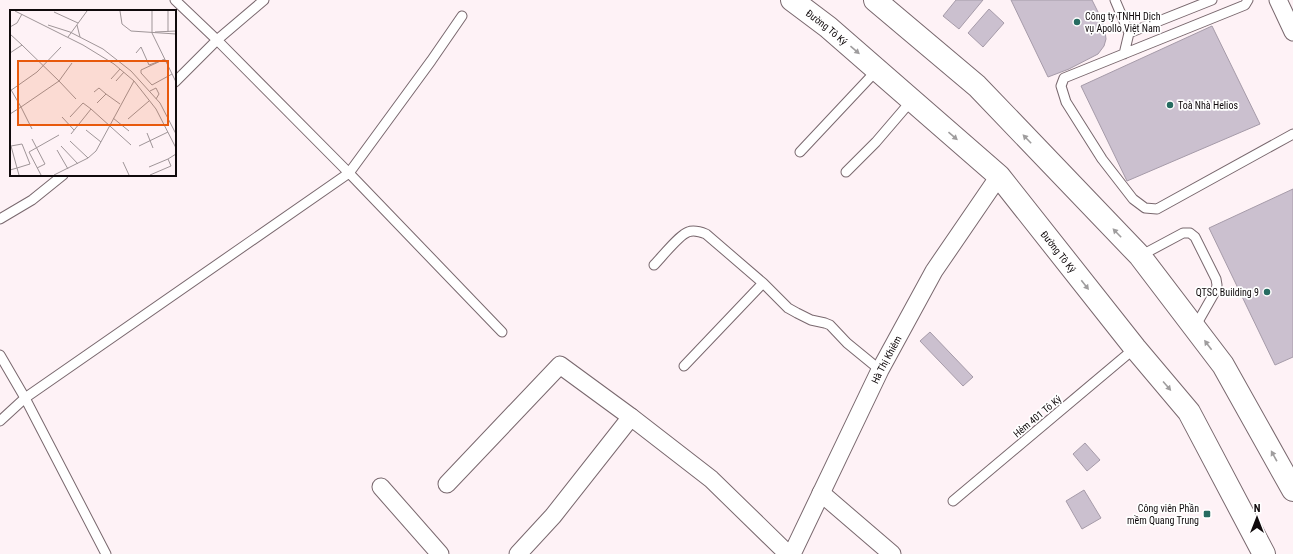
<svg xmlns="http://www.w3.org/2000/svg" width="1293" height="554" font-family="'Roboto Condensed',sans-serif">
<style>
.building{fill:#cbc0cf;stroke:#a69ba9}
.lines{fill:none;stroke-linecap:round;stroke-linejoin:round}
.service-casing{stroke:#79686e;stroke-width:11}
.minor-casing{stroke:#79686e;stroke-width:19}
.primary-casing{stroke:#79686e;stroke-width:24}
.service{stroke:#fff;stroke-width:9}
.minor{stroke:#fff;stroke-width:17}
.primary{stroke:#fff;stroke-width:22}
.oneway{fill:#9f9d9e}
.poi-dot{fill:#266c61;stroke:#fff;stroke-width:1.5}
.labels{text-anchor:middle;stroke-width:3.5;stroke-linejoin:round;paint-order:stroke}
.poi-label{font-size:10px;fill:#100a0c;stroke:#fff;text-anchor:start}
.street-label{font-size:10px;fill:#100a0c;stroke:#fff}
.inset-road{fill:none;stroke:#9f9598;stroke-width:1}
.view{fill:#e8590c;fill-opacity:0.15;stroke:#e8590c;stroke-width:2}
.inset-edge{fill:none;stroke:#100a0c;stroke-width:2}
</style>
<rect width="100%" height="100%" fill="#fef2f6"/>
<path class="building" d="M956,0H983L959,29L943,16Z
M1011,0H1092L1102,20L1105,31L1106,39L1104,46L1098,54L1069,69L1048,77Z
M989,9L1004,23L983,47L968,33Z
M1212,26L1260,124L1127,181L1081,86Z
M1293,189V357L1275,365L1209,228Z
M930,332L973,377L963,386L920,341Z
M1085,443L1100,460L1087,471L1073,454Z
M1084,490L1101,518L1082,529L1066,501Z"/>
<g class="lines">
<g class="service-casing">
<path id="service" d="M1115,0L1129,33
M1248,0L1245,5L1064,78L1061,86L1066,102L1102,159L1133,199L1145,208L1157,209L1293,134
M462,16L431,61L349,173L502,332
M1124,54L1129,33L1212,0
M175,82L217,40L264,0
M800,152L877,70
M846,172L876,142L912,100
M0,219L32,200L63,175
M1140,256L1183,233H1190L1195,237L1216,279L1217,285L1216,290L1195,327
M654,265C661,258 679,235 688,232C693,230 701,232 706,234L763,283L684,366
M763,283L788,308L797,313L811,320L825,323L830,325L847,343L880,370
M0,355L25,398L0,421
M953,501L1135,348
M106,554L25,398L349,173L217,40L175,0"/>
</g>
<g class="minor-casing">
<g id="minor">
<path d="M1278,0L1293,32"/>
<path d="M447,484L560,365L631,417"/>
<path d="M381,487L440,554"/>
<path d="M821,493L892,554"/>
<path d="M518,554L553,516L631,417L711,479L788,554"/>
<path id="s1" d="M792,554L880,370L934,271L999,176"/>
</g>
</g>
<g class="primary-casing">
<g id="primary">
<path id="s2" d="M792,0L828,27L999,176L1135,348L1189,412L1264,554"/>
<path d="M875,0L977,86L1140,256L1223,365L1293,490"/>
</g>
</g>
<use href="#service" class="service"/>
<use href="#minor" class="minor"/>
<use href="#primary" class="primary"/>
</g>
<defs><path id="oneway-solid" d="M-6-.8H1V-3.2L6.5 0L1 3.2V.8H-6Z"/></defs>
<g class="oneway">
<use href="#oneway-solid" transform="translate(855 50) rotate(41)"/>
<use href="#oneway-solid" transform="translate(953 136) rotate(41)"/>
<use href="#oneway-solid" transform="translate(1027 139) rotate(-134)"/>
<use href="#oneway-solid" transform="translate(1117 233) rotate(-134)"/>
<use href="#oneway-solid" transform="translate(1085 285) rotate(52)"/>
<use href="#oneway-solid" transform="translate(1208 345) rotate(-127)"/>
<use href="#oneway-solid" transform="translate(1167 386) rotate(49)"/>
<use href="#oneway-solid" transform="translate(1274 456) rotate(-119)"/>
</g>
<g class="poi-dot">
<circle cx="1077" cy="22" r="4"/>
<circle cx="1170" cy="105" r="4"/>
<circle cx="1267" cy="292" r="4"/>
<rect x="1203" y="510" width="8" height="8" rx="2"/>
</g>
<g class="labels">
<g class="poi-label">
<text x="1085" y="20">Công ty TNHH Dịch<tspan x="1085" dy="12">vụ Apollo Việt Nam</tspan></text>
<text x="1178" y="109">Toà Nhà Helios</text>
<text x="1259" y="296" text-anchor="end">QTSC Building 9</text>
<text x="1199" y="512" text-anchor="end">Công viên Phần<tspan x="1199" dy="12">mềm Quang Trung</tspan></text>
</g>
<g class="street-label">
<text dy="4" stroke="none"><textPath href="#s2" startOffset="44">Đường Tô Ký</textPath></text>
<text dy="4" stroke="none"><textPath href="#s2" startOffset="368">Đường Tô Ký</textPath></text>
<text dy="4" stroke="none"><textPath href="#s1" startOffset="216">Hà Thị Khiêm</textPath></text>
<text transform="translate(1037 416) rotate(-40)" y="4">Hẻm 401 Tô Ký</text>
</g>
</g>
<g transform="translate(10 10)">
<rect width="166" height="166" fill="#fef2f6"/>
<path class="inset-road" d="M5,1L73,35L104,54L124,71L146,99L166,138M110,1L112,14L121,21L166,24M142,1V23L166,72M158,1V22M44,2L68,13M38,15L60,22L93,39L121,61L150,93L166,124M67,15L70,27M0,17L7,13L12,4M145,22L166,21M0,24L12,35M58,27L77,1M0,43L12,35L49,71L11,97L22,119M126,43L131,37L139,55M155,49L131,60V63L142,75L162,64M62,53L49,71L66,89M139,55L153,50M101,69L110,59M106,71L114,62M0,78L11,97L0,104M0,81L27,62L51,37M140,81L146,78L149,84L146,89M84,82L89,78L96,84L87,93M96,84L110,94M52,107L64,120M60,107L73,93L81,99M103,108L119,121M118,109L139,91M76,120L91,132M137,123L143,138M61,124L81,99L121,135M22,129L35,154L27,158M60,131L78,148M51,136L68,154M129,136L158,122M47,140L58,159M113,152L119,165M139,157L158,149M0,160L7,158L20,154L12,134L1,136L7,158L9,165M31,165L19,142L49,125M44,165L78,148L86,141L124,71M140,165L161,156L158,149L166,144"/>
<path class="view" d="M8,51H158V115H8Z"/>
<rect width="166" height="166" class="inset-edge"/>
</g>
<g transform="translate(1257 518)" stroke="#ffffff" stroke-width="3" paint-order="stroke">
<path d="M0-3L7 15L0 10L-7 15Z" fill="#100a0c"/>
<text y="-6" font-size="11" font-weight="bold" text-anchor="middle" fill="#100a0c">N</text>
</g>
</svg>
